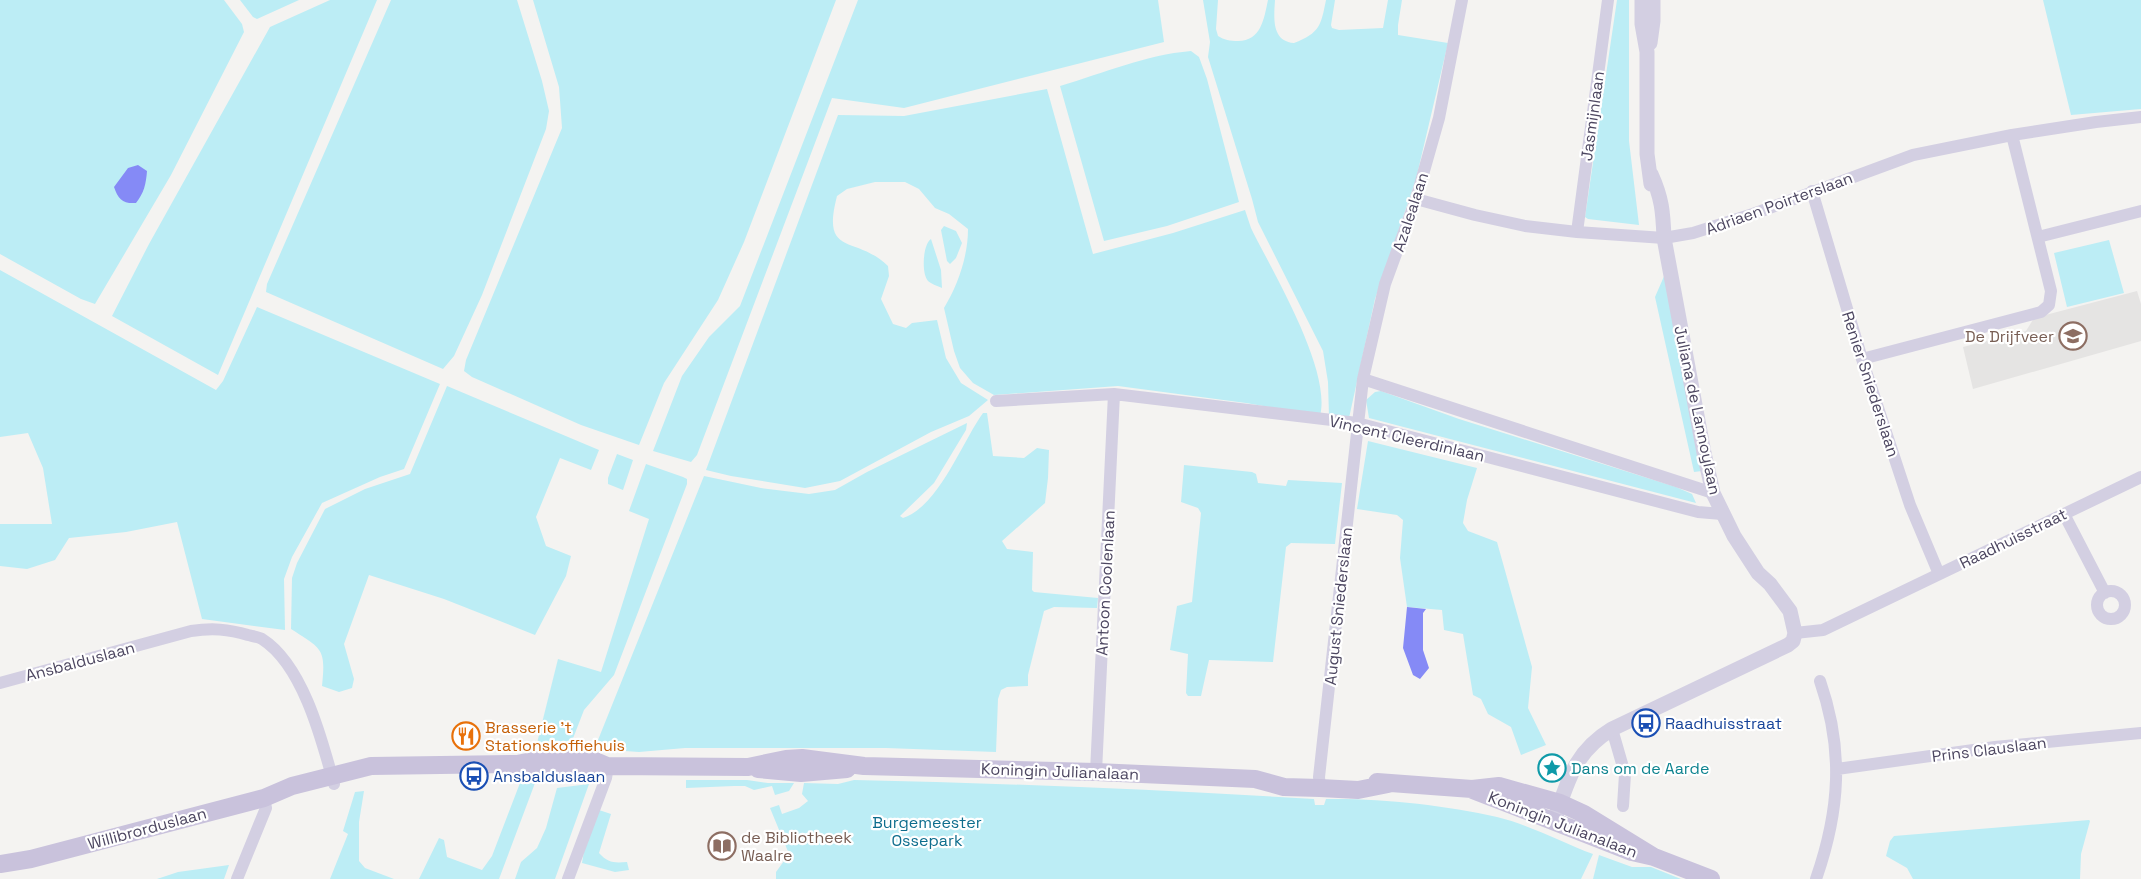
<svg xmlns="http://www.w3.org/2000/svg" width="2141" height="879" font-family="'Space Grotesk',sans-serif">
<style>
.education{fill:#e5e4e3}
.green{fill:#bcedf5}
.water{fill:#858af6}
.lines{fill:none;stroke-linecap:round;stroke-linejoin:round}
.minor{stroke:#d3cfe2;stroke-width:12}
.tertiary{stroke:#d3cfe2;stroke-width:15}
.secondary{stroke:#c9c2dc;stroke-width:18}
.labels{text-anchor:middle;stroke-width:4.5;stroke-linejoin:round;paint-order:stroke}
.street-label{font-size:16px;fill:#4d4761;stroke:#fff}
.education-label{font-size:16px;fill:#785e54;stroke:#fff;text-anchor:end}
.transit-label{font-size:16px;fill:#164399;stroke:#fff;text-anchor:start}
.food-label{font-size:16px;fill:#c56008;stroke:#fff;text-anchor:start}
.culture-label{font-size:16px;fill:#0d838f;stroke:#fff;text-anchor:start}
.park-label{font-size:16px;fill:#0d6d8d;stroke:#fff}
</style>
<rect width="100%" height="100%" fill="#f4f3f1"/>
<path class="education" d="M2137,291L2141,304V341L1973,389L1963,347L2026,331L2034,318Z"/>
<path class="green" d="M0,0H224L242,24L244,32L171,175L95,304L81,299L0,254Z
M240,0H299L257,19L253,17Z
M330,0H377L218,375L112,316L149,244L270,27Z
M391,0H517L542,81L549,111L546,129L482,295L454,356L443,369L266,292L267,284Z
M533,0H836L744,242L718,300L664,383L639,445L581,425L472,377L464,371L466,360L562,128L559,87Z
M858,0H1158L1164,42L904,108L832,98L697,455L691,462L653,451L682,376L709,337L740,306Z
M1203,0H1218L1216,29L1218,36C1224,40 1230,41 1238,41C1261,41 1264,19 1268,0H1275C1274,17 1271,41 1294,43C1320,33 1321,25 1326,0H1335L1331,25L1332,28L1339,30L1383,28L1388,0H1402L1398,25V35L1448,43L1416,179L1375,299L1349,418L1329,416L1328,382L1323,351L1258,222L1252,199L1208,57L1210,42Z
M1617,0H1629V141L1639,225L1588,219L1585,217Z
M2043,0H2141V109L2071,115Z
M1191,51L1199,57L1207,79L1239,202L1167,226L1104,241L1060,86C1104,73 1145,55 1191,51Z
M1047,89L1093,254L1173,233L1245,210L1251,228C1272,271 1332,370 1320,416L1246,403L1118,386L994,395L973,383L960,368L954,351L944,308C958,285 968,256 968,229L949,214L935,208L919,189L905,182H875L847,189L837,196C821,258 855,234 888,266L889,276L881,299L893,324L906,328L912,323L937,320L946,358L961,383L988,400L969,416L931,432L840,481L805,488L731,476L706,470L838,115L904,116Z
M944,226L956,231L962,243L956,258L950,264L947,261L941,230Z
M931,239L941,270L942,288C938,286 931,284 928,281C921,273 923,244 931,239Z
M2109,240L2124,293L2067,307L2054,253Z
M0,270L216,390L223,381L257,307L440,384L404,469L380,477L322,503L292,557L284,579L285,630L202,619L177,522L126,532L69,538L55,560L27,569L0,566V524H52L43,468L28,433L0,437Z
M1665,274L1702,471L1694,472L1655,297Z
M447,386L599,450L591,470L560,458L536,517L546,546L571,556L566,576L535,635L444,599L369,575L344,644L354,679L352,688L339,692L322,686C326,648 322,649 291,629L292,578L297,563L325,509L365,489L410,474Z
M1381,391L1459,419L1676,487L1692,494L1696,503L1369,418L1366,400L1375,392Z
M983,413H987L993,456L1024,458L1037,448L1049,450L1048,478L1045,503L1002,541L1007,549L1033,552L1032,590L1034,592L1098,598L1097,608L1054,607L1044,611L1028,675V686L1007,687L1001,690L998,699L996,752L886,748H685L639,752L625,751L596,745L704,476L761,488L809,494L835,490L867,472L967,423L966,430L934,483L900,516L903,518C939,506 962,442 983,413Z
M1368,441L1477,468L1467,500L1463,523L1468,531L1497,542L1532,667L1528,708L1546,745L1521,755L1511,727L1488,714L1481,699L1473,695L1463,634L1444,630L1442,610L1407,607L1400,558L1403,520L1397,515L1357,509Z
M617,454L633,460L623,490L608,484V478Z
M646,464L683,477L687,479V484L614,675L584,710L572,741L536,747L558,659L601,672L649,519L629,511Z
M1184,465L1252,472L1256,474L1258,483L1286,486L1288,480L1342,483L1335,544L1291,543L1286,547L1273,662L1209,660L1201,696H1188L1186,693L1188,654L1170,650L1177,606L1192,602L1201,513L1198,508L1181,502Z
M686,780H747L768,783H794L789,791L775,795L772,786L754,790L745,786H734L686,788Z
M854,780C1008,783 1161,790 1314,799L1315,805H1324L1326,799C1379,798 1445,805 1497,817C1530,825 1563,843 1593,854L1581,879H776V872L789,854L770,808L779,805L782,814L799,808L808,801L802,794L804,783L838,784Z
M520,783H535L499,879H419L439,838L444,840L447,857L482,870L492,856Z
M589,784L555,879H515L521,862L537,848L546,828L557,788Z
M364,791L359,822V861L365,868L394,879H330L348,834L343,831L355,792Z
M599,810L611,814L599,853C608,863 614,863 627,862L629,870L615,872L582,863L584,851Z
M2089,820L2090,821L2081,854L2080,879H1913L1907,868L1886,856L1890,841L1894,836Z
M1599,855L1632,867H1651L1681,879H1593Z
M229,865L224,879H157L178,872Z"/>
<path class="water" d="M138,165L147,171C146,184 144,193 136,203C123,204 118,199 114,187L128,168Z
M1407,607L1426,609L1423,613V650L1429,668L1420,679L1413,675L1403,648Z"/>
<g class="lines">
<path class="minor" d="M1812,191L1862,359L1910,505L1939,574
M1416,199L1475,215L1525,226L1577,232L1664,238L1693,233L1753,214L1913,155L2012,135L2096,122L2141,117
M1577,232L1608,0
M2038,237L2141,211
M1862,359L2041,312L2049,305L2051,291L2012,135
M1363,379L1713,493
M996,401L1114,394L1357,423L1698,512L1722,514
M2064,514L2105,593
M2097 605a14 14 0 1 1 28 0a14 14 0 1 1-28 0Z
M1795,633L1823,630L2141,477
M0,683L191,631C212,628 228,629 248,635C252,636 259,637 262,639C303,665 322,740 334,784
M1612,729L1625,774L1623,806
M1837,769L1995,747L2141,733
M1096,772L1114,394
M1320,788L1319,777L1363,379L1385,284L1416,199L1439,118L1462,0
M237,879L266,808L264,798
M568,879L606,778L608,766
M1816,879C1840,810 1844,750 1820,681"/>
<path class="tertiary" d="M1642,0V24L1647,52V154L1651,184
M1650,43L1653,21V0
M1651,174C1662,198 1663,212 1664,238L1704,453L1713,493L1734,536L1758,573L1770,584L1790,611L1795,633
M1554,821C1568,781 1574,752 1612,729L1788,645L1793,641L1795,633"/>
<path class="secondary" d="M517,764L556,772H580L608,766L748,767L786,759L802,758L864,766L1096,772L1255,779L1284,787L1320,788L1358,790L1388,784
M758,769L801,773L847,769
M1377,782L1472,789L1499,786L1560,803L1584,814L1654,857
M1473,790L1632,852L1654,857L1711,879
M0,864L31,859L264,798L292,786L371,766L517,764L552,757H578L593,760L607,766"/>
</g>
<defs>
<g id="school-ring" transform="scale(1.4375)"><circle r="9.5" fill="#fff" stroke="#8d6e63" stroke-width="1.5"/><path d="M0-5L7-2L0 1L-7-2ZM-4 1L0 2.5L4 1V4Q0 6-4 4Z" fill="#8d6e63"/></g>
<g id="bus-ring" transform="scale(1.4375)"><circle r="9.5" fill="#fff" stroke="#1a4fb4" stroke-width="1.5"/><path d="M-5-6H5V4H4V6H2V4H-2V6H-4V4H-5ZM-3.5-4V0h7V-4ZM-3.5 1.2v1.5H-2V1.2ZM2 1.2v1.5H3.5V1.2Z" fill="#1a4fb4"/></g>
<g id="restaurant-ring" transform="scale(1.4375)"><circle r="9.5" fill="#fff" stroke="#e8710a" stroke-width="1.5"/><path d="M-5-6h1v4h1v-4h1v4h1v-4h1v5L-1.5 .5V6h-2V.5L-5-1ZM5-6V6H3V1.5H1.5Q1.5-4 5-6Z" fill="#e8710a"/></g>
<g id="sight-ring" transform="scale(1.4375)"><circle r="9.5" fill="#fff" stroke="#0f9aa8" stroke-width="1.5"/><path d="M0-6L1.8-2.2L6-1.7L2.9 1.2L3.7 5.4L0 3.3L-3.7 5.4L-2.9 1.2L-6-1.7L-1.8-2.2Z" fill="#0f9aa8"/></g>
<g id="library-ring" transform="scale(1.4375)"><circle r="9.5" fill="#fff" stroke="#8d6e63" stroke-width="1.5"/><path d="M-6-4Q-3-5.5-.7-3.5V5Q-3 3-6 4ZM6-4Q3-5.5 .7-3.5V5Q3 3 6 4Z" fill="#8d6e63"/></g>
</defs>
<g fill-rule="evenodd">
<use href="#school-ring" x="2073" y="336"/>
<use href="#bus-ring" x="1646" y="723"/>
<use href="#restaurant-ring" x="466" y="736"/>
<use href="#sight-ring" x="1552" y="768"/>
<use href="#bus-ring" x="474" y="776"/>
<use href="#library-ring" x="722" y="846"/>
</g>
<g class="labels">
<g class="street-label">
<text transform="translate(1592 116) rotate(-82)" y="6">Jasmijnlaan</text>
<text transform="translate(1779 203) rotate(-20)" y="6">Adriaen Poirterslaan</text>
<text transform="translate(1410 212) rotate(-72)" y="6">Azalealaan</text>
<text transform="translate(1871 384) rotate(72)" y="6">Renier Sniederslaan</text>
<text transform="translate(1698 410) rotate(78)" y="6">Juliana de Lannoylaan</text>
<text transform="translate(1407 438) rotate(13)" y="6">Vincent Cleerdinlaan</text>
<text transform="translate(2013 538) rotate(-26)" y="6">Raadhuisstraat</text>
<text transform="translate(1105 583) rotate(-87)" y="6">Antoon Coolenlaan</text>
<text transform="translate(1338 606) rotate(-84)" y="6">August Sniederslaan</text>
<text transform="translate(80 661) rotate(-15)" y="6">Ansbalduslaan</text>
<text transform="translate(1989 749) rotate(-7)" y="6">Prins Clauslaan</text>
<text transform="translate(1060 771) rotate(2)" y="6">Koningin Julianalaan</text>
<text transform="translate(1563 824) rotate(21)" y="6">Koningin Julianalaan</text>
<text transform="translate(147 828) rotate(-15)" y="6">Willibrorduslaan</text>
</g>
<g class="education-label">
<text x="2054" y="342">De Drijfveer</text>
<text x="741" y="843" text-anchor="start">de Bibliotheek<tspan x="741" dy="18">Waalre</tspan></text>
</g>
<g class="transit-label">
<text x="1665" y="729">Raadhuisstraat</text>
<text x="493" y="782">Ansbalduslaan</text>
</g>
<g class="food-label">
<text x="485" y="733">Brasserie 't<tspan x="485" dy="18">Stationskoffiehuis</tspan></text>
</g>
<g class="culture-label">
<text x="1571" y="774">Dans om de Aarde</text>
</g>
<g class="park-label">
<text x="927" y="828">Burgemeester<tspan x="927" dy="18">Ossepark</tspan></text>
</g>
</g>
</svg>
